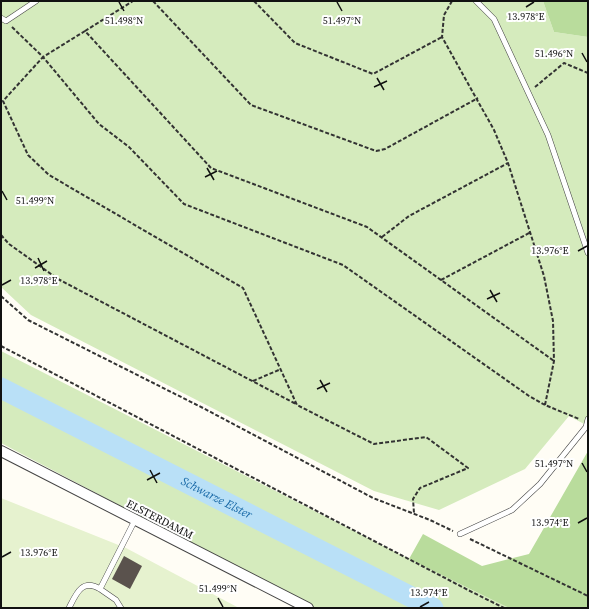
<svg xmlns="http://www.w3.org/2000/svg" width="589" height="609" font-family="'Source Serif 4',serif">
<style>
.green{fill:#d5ebbd}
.forest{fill:#b9dc9c}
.pitch{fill:#e6f2cf}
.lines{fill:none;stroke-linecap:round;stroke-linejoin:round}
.river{stroke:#b9e0f7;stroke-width:21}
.building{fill:#5a524d}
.lane-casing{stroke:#444;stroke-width:6}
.street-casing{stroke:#444;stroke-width:12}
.path{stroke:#333;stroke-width:2;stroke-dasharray:4 2;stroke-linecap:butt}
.lane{stroke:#fff;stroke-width:5}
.street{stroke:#fff;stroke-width:10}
.ticks{fill:none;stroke:#111;stroke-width:1.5}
.labels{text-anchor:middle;stroke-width:4;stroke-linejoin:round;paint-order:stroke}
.street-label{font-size:11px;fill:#111;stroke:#fff}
.water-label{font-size:12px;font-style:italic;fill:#1768a6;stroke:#fff}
.ticks-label{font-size:10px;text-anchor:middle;fill:#111;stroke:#fff;stroke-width:4;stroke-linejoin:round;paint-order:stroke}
</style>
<rect width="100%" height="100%" fill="#fffdf5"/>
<path class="green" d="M1,1H543L554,32L588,37V426L569,416L525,469L439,510L374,491L31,315L1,287Z
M1,351L409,559L509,608H315L1,443Z"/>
<path class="forest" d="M543,1H588V37L554,32Z
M588,451V608H509L409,559L423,534L482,566L529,554Z"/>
<path class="pitch" d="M1,498L126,548L239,608H1Z"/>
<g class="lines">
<path class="river" id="s1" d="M1,388L433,608"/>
</g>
<path class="building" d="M124,556L142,566L130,589L112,579Z"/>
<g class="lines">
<g class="lane-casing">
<path id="lane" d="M476,1L494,19L548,135L588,253
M1,18L6,21L36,1
M460,534L512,510L540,484L586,427L588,419
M69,608C76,594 82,578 100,589
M121,608L116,600L100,589L135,520"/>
</g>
<g class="street-casing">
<path id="street" d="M1,451L308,608"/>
</g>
<path class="path" d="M153,1L251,105L376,151L385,149L478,98
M254,1L295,43L373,74L442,37
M452,1L444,15L442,37L494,130L508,163L544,276L553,321L554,361L545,405L579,419
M12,27L43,57L3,101L28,155L49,175L243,288L297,405L374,444L426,437L468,468L420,488L413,499L414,513
M85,31L133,1
M535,87L564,63L588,73
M1,235L9,244L58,279L296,404
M382,237L409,216L508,163
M441,280L531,232
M1,296L28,320L203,408L373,498L430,520L453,531
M1,346L468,590L504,608
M253,381L281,369
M545,405L529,396L343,265L184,204L129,147L99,124L43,57L85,31L211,168L367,227L554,361
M470,539L588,596"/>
<use href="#lane" class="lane"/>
<use href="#street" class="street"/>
</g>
<path class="ticks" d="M119,2L124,11M337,2L342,11M526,7L534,2M582,53L587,62M377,78L384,90M374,87L387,81M207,168L214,180M205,177L217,171M2,191L7,200M578,251L587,246M38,258L44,271M35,268L47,261M2,285L11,280M490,290L497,302M487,299L500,293M320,380L327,392M317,389L330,383M582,463L587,472M150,470L157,483M147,480L160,473M578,523L587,518M2,557L11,552M218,598L223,607M420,607L429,602"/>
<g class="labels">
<g class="street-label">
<text transform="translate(160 519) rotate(27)" y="4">ELSTERDAMM</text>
</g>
<g class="water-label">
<text dy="4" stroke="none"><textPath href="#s1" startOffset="242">Schwarze Elster</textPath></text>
</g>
</g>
<g class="ticks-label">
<text x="526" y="20">13.978°E</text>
<text x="124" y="24">51.498°N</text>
<text x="342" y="24">51.497°N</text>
<text x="554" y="57">51.496°N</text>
<text x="35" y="204">51.499°N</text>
<text x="550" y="254">13.976°E</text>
<text x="39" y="284">13.978°E</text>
<text x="554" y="467">51.497°N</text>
<text x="550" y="526">13.974°E</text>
<text x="39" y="556">13.976°E</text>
<text x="218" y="592">51.499°N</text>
<text x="429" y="596">13.974°E</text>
</g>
<rect width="589" height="609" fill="none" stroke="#111111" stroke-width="4"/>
</svg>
